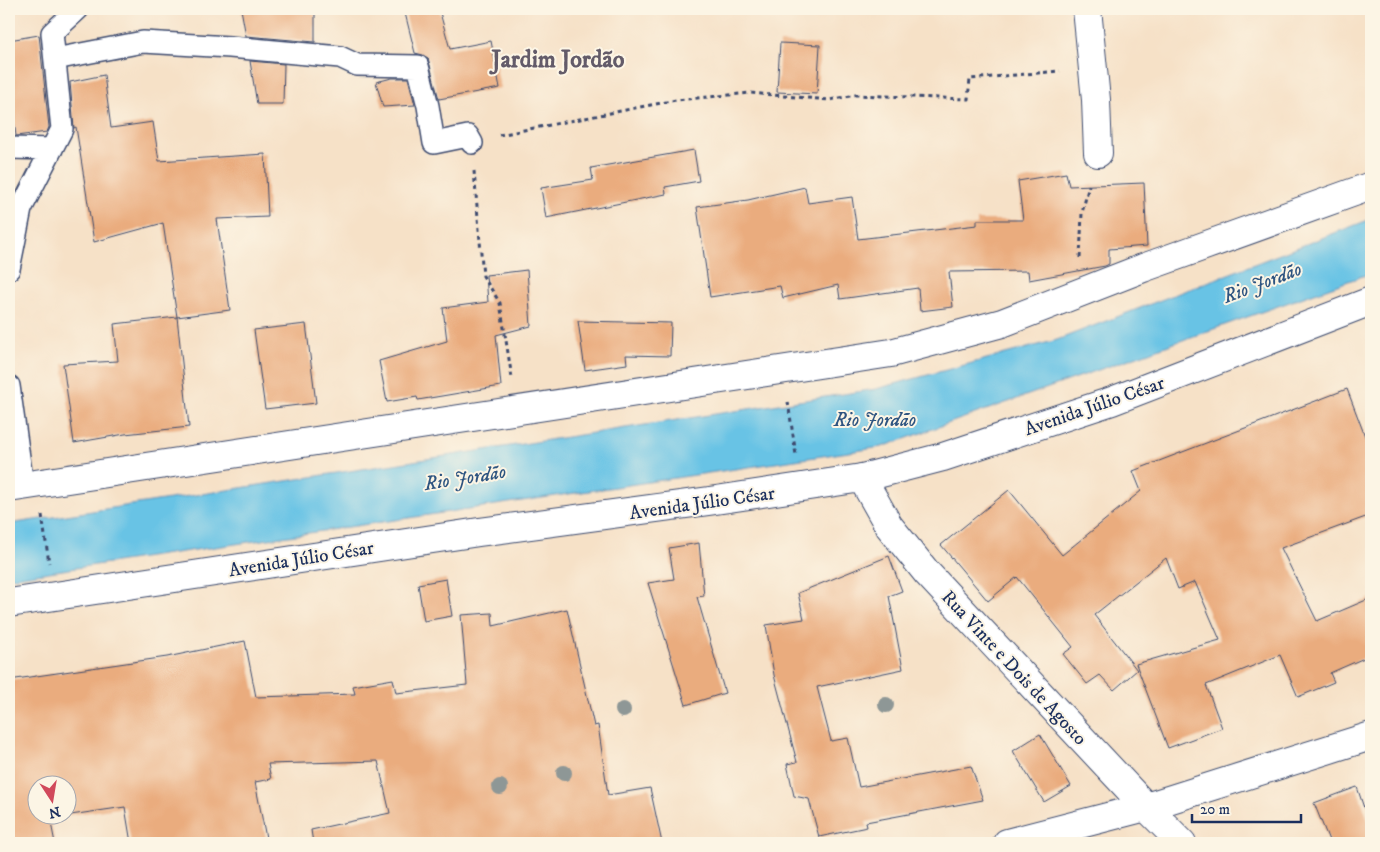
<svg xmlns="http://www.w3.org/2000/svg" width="1380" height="852" font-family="'IM FELL DW Pica',serif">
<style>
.water{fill:#67c3e5;stroke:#4179a2}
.building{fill:#eaac7e;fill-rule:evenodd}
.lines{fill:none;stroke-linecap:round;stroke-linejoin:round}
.service-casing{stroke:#3c4a6e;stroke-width:24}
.minor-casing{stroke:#3c4a6e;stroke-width:30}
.tertiary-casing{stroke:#3c4a6e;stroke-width:30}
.secondary-casing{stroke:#3c4a6e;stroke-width:30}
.path{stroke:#3c4a6e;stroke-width:3;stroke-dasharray:4 4;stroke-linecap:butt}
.service{stroke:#fff;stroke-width:21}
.minor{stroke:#fff;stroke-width:28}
.tertiary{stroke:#fff;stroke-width:28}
.secondary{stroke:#fff;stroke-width:28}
.tree{fill:#8e9796}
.labels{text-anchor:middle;stroke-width:4;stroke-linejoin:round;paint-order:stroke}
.street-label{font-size:19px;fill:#1b2f5e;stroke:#fcf5e5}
.water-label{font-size:20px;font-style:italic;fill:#2e5480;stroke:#fcf5e5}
.district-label{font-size:24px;font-weight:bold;fill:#635b69;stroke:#fcf5e5}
</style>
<rect width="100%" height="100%" fill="#fcf5e5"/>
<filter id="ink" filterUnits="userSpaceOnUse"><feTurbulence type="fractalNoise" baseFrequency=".02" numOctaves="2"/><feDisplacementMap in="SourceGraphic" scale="10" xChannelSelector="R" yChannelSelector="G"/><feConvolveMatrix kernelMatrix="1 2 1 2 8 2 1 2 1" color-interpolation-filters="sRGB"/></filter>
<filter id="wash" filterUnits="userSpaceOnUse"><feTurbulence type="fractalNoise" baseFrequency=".0096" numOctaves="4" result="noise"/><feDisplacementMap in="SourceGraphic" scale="20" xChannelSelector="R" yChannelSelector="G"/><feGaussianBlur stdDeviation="1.12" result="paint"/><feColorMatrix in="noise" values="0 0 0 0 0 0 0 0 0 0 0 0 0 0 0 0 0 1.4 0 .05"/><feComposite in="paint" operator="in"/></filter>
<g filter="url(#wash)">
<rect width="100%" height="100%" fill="#f6e1c7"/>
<path class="water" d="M1371,219V273L882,447L9,578V524L876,389L1057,340Z"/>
<g id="blocks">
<path class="building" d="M241,9H315V42L246,36Z
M404,9H439L450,49L491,41L500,88L439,99L428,58L423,55L415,53Z
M39,35L49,127L47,132L16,136L9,78V40Z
M780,43L820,45L817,94L777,92Z
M250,61L284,64L283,104H257Z
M104,75L111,128L153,122L159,161L265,154L268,217L217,219L230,310L177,317L163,223L94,242L76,127L74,128L70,82Z
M392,78H408L415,105L383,107L376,82Z
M694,150L699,181L665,187L666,194L546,218L541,188L593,180L591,168Z
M1066,173L1069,186L1144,183L1147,246L1109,249V264L1105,266L1029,280L1028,271L949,272L953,307L920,311L918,288L840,299L838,285L783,298L780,286L710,297L697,207L748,200L805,187L808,203L852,197L858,239L977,225V220H1023L1018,181Z
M527,270L531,326L496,335L501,386L418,400L417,397L387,402L379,361L447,341L443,308L488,302L486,275Z
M177,317L189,427L125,434L74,443L63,364L118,361L114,324Z
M578,321L671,323L670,356L626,355L627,364L585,370Z
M306,324L316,403L265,409L254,330Z
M1347,389L1371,452V515L1281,548L1317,621L1371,598V655L1330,673L1334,682L1298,697L1280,655L1206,685L1222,728L1168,748L1136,664L1220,640L1195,582L1178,589L1166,558L1094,615L1137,670L1114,690L1100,675L1087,684L1063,654L1073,647L1017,577L988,601L941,545L1009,490L1062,555L1141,491L1133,471Z
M699,543L704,596L697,597L725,693L686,705L648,583L674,579L669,548Z
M889,556L902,591L889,596L903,669L817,687L831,741L848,738L859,787L971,766L983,800L866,822L867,827L819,837L809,799L794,796L787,764L797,762L774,675L766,625L804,619L798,593Z
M446,579L452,616L424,621L418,584Z
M567,609L594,726L598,725L608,795L650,788L662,843H313L311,830L390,813L378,761L268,764L271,779L255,782L267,843H131L125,807L50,818L55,843H9V680L167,657L245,641L256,697L355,694L353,686L393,679L396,693L467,685L461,615L492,613L493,626ZM38,784H68V814H38Z
M1040,734L1071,786L1044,802L1013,751Z
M1357,787L1371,829V843H1330L1314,803Z"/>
</g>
</g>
<g filter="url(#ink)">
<use href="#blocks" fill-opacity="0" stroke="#3c4a6e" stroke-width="1"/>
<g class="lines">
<g class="service-casing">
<path id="service" d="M55,59L143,42L230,47L340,57L357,65L418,66L428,106L434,143L468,136L472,143
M9,148L52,149
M9,269L21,209L62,129L52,33L78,9
M9,386L23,486"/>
</g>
<g class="minor-casing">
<path id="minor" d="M1087,9L1096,100L1098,153
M862,478L889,526L927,573L1146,807L1182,843"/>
</g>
<g class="tertiary-casing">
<path id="tertiary" d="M9,488L891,353L1002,323L1143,268L1371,186
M9,603L479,532L709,501L862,478L943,457L1112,401L1371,301"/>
</g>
<g class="secondary-casing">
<path id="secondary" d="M1007,843L1146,807L1371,736"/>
</g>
<path class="path" d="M499,135L676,100L750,93L830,100L855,95L968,99L970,79L1060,71
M474,171L483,276L500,303L512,378
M1080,258L1082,213L1089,185
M788,402L796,455
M42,515L49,563"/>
<use href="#service" class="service"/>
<use href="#minor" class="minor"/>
<use href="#tertiary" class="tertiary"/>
<use href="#secondary" class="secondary"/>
</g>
<g class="tree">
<circle cx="886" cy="705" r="8"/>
<circle cx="623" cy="710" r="8"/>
<circle cx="564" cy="773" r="8"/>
<circle cx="500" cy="787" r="8"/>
</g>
</g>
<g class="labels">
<g class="street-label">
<text transform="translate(1094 405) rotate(-19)" y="7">Avenida Júlio César</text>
<text transform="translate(702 502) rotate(-8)" y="7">Avenida Júlio César</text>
<text transform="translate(301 558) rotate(-9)" y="7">Avenida Júlio César</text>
<text transform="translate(1015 667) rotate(47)" y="7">Rua Vinte e Dois de Agosto</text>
</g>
<g class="water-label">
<text transform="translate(1262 282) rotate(-21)" y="7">Rio Jordão</text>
<text x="875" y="426">Rio Jordão</text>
<text transform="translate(465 477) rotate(-9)" y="7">Rio Jordão</text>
</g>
<g class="district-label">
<text x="558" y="67">Jardim Jordão</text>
</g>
</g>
<rect width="1380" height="852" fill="none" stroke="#fcf5e5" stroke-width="30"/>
<g transform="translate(52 800) rotate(168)"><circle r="24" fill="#fcf5e5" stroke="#a2a6af"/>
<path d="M0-4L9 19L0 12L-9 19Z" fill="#d1495b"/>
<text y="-8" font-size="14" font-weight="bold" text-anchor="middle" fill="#1b2f5e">N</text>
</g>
<path d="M1192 814v8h109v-8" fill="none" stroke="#1b2f5e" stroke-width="2.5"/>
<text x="1200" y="814" font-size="15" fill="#1b2f5e" stroke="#fcf5e5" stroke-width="4" paint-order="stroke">20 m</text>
</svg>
